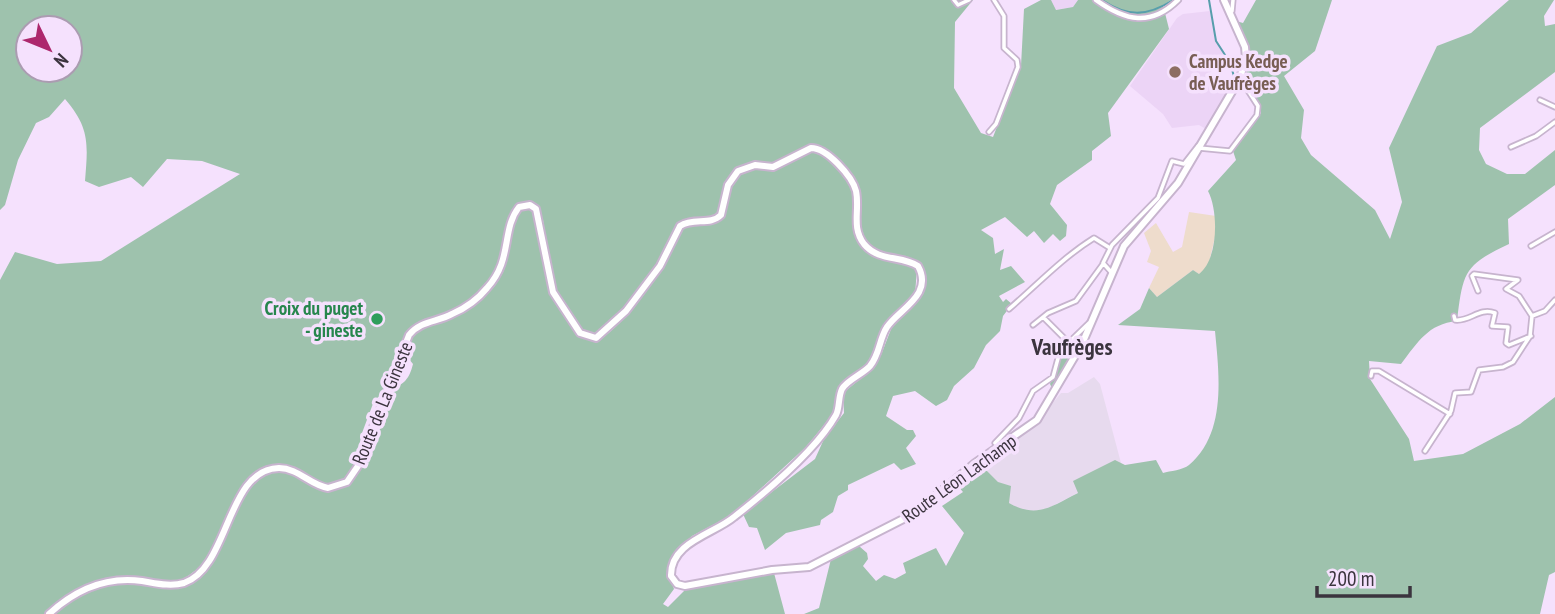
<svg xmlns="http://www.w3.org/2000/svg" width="1555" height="614" font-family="'PT Sans Narrow',sans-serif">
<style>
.commercial{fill:#eedccc}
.industrial{fill:#e7daee}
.built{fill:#ecd4f6}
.green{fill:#9ec2ad;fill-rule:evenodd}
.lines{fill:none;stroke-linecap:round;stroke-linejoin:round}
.stream{stroke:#579eac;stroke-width:2}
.minor-casing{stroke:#c7b4ce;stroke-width:7}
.tertiary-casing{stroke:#c7b4ce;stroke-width:8}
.primary-casing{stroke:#c7b4ce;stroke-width:10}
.minor{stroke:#fff;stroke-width:3.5}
.tertiary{stroke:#fff;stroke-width:4.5}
.primary{stroke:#fff;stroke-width:6}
.education-dot{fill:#8d6e63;stroke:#f5e1fd;stroke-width:2.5}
.leisure-dot{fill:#2e9e5b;stroke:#f5e1fd;stroke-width:2.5}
.labels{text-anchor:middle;stroke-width:7;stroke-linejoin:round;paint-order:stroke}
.education-label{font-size:19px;font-weight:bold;fill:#785e54;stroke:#f5e1fd;text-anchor:start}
.leisure-label{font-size:19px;font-weight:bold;fill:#27864d;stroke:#f5e1fd;text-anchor:end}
.street-label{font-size:19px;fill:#3b343e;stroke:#f5e1fd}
.quarter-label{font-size:23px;font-weight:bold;fill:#3b343e;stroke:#f5e1fd}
</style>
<rect width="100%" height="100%" fill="#f5e1fd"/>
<path class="commercial" d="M1189,212L1216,216L1215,237L1208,267L1199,274L1193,270L1157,297L1149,288L1159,267L1147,262L1151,251L1144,233L1156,223L1173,252L1182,247Z"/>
<path class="industrial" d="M1094,377L1100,384L1121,463L1074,481L1079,492L1047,509L1025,512L1009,503L998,482L981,465L956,484L979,464L1032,428L1061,393H1068Z"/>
<path class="built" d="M1051,0H1078L1073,7L1055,10L1051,6Z
M1210,11L1215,37L1226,56L1205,78L1227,94L1206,129L1199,125L1172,128L1163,114L1130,86L1177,18L1183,14Z"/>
<path class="green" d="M0,0H973L955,22L954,88L981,133L993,137L1021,66L1024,9L1041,0H1051L1056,10L1073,7L1078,0H1171L1163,5L1169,29L1108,113L1111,136L1092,151V160L1057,185L1050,204L1067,225L1066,236L1060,241L1053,234L1044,243L1034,231L1027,237L1005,217L981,230L993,238L995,254L1004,249L1000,270L1011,266L1025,282L999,296L1003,302L1006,299L1012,304L1003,316L1000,331L986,345L974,368L954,386L947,400L936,406L915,391L893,396L886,416L907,430H913L916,436L906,448L916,464L901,470L894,463L848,485V490L838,496L833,512L821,520L820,525L786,533L765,550L757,528L749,527L743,514L815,459L824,439L844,413L843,393L871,370L881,355L893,324L917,301L922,269L875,251L865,241L859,227L858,191L821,147H807L772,165L737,170C732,182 725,216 711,219C701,222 692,217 682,222C659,266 632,303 595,337L582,332L553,288L543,220L538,208L530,203L521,204C500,248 504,282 457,310C444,317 428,318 416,325L385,391L374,401L362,433L366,441L346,480L328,486L277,466L244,487L204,564L180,582L101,581L46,614H0V280L15,252L57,264L101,261L240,174L202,161L167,159L143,187L131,177L99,187L85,181C88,144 90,128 65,99L49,117L36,123L18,160L5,205L0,210ZM28,28H70V70H28Z
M1256,0H1332L1315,51L1284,76L1304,110L1301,138L1311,155L1375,210L1390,239L1402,202L1389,148L1437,46L1471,33L1509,0H1554L1544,16L1545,26L1555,24V72L1480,128L1479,150L1486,164L1507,174H1525L1555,150V185L1508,219L1509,244C1464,265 1463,272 1457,321C1428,324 1418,342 1401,364L1369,361L1370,379L1409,439L1414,461L1463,454L1520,424L1555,397V572L1549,575L1540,614H804L819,608L831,559L859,546L867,553L868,559L863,566L876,581L884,575L895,579L906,573L903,563L936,548L946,566L964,533L942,506L963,492L957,485L981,465L998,482L1011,486L1009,503C1037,519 1052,506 1078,493L1073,481L1115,460L1125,465L1156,460L1163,473C1170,471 1183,470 1189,465C1227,433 1219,374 1215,331L1118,325L1140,309L1149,288L1157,297L1193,270L1199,274C1218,260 1219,212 1208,191L1236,160L1233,151L1261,113L1260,106L1244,80C1253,56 1248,43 1236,21L1243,23Z
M815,150C829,157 851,179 854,194C856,216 850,232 867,250C881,265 902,258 917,268L915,295L889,320L867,366L839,388L834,413L806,447L732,515L692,536L667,570L674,589L663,604L668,607L686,589L774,573L785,614H53C73,599 93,585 119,582C142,580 173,593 194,581C227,561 237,462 284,471C300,474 312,487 328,491C364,489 378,420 389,391C404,384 409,380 413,364L404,353C407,345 410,336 417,330C446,307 481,311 502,274C512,256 507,220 523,208L534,210L552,297L579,335L596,341C617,333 654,283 665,263C672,251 675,238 682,227C696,221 712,228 723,216L731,186L739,173L755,168L773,169Z
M1085,330L1055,387L1052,388L1050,384L1062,351Z"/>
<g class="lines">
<path class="stream" d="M1102,0C1127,17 1147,17 1173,0
M1209,0L1216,41L1229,61L1235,79"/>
<g class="minor-casing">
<path id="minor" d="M954,0L958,5L969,0
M1232,11L1233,0
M1540,100L1555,107
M989,132L996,124L1018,67L1017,60L1004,48V16L994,0
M1511,147L1536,136L1555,122
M1199,148L1230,151L1257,115L1258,106L1240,78
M1531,246L1555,232
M1112,273L1103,263L1112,245L1158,198L1172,161L1184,164L1198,146
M1478,291L1472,276L1474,274L1518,280L1506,289L1519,296L1532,316
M1009,309C1038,284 1062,258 1094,238L1110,248
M1454,316L1455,320C1470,322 1479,307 1495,313L1492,326L1508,327L1506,343L1509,345L1531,336
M1043,317L1068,342
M1033,325L1048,313L1076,301L1103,264
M1371,376L1372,371H1379L1450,414
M995,443L1019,418L1033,391L1053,377L1060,351L1089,323
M1425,451L1451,411L1455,393L1471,392L1479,370L1503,367L1513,362L1530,336L1532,316L1545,311L1555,300"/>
</g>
<g class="tertiary-casing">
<path id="tertiary" d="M1096,0C1125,21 1151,27 1178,0"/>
</g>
<g class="primary-casing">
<path id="primary" d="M49,614C75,590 106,576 142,581C155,583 170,587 184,583C230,567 226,469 279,468C298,468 310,485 328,488L347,482L358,466L409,335C420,321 437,322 452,314C466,308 478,299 487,288C513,260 501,230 519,207L530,205L536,209L553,292L580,333L596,338L626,311L660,266L680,226C694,217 710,226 721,215L728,185L738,171L755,165L773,167L811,148C827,148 852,176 856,191C860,210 851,227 864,244C879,262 901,255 918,266C934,295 899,309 887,327C879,339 880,354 870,366C863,374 847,380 842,389C838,397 840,407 836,415C816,450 766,492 734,517C714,534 670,542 671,576L677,584L685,586L772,570L809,567L915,513L975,463L1037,420L1082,344L1124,246L1178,183L1240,78L1246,58L1245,47L1224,0"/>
</g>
<use href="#minor" class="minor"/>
<use href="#tertiary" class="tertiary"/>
<use href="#primary" class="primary"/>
</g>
<circle class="education-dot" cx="1175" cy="72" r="7"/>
<circle class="leisure-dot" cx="377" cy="319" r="7"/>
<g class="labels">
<g class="education-label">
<text x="1189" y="68">Campus Kedge<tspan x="1189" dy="22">de Vaufrèges</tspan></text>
</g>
<g class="leisure-label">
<text x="363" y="315">Croix du puget<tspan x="363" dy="22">- gineste</tspan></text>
</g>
<g class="street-label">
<text transform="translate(382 403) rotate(-68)" y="7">Route de La Gineste</text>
<text transform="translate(959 478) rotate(-36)" y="7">Route Léon Lachamp</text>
</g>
<g class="quarter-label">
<text x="1072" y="355">Vaufrèges</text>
</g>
</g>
<g transform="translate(49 49) rotate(133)"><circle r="33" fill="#f5e1fd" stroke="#ab9cb1" stroke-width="2"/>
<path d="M0-5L12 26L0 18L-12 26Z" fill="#ad276d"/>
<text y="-10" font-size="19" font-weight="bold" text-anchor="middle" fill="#3b343e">N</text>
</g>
<path d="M1317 586v10h93v-10" fill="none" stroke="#3b343e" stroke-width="3.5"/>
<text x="1328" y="586" font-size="21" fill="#3b343e" stroke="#f5e1fd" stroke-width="5" paint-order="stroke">200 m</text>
</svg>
